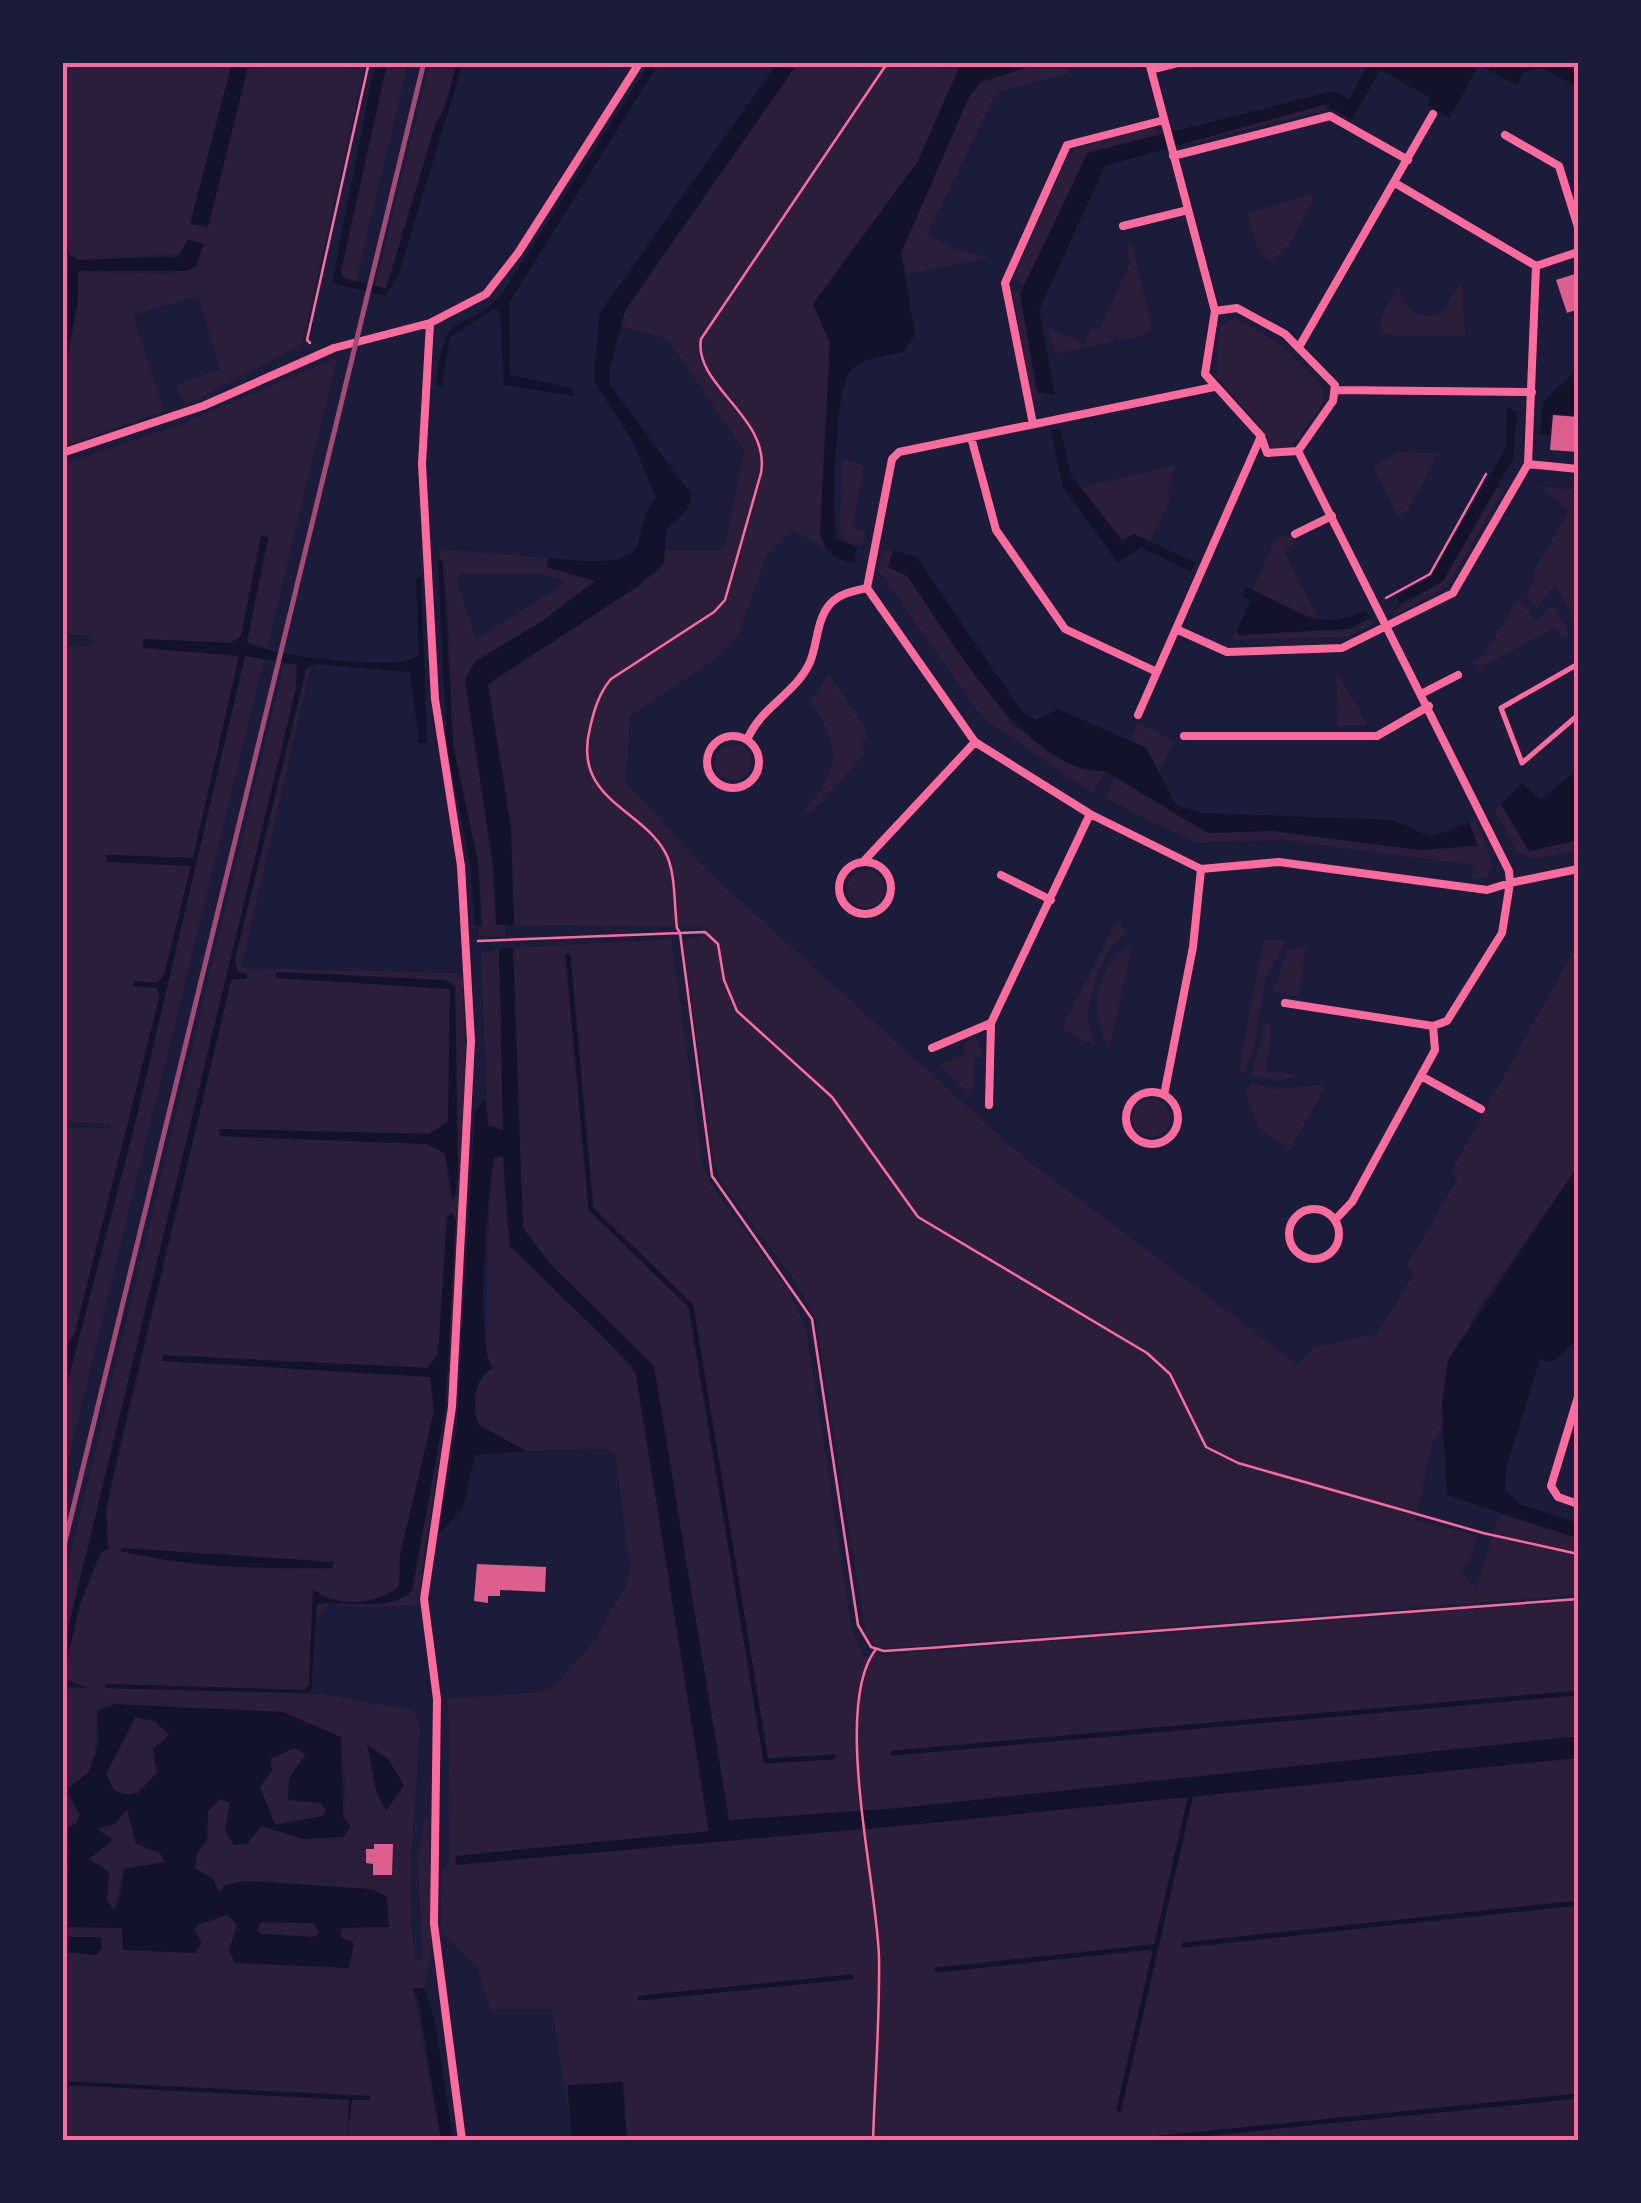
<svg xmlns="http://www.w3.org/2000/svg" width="1641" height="2203" font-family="'Public Sans',sans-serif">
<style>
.green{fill:#2a1e3b;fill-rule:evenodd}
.water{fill:#12122b;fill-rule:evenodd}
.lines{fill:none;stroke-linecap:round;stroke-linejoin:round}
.stream{stroke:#12122b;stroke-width:5}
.building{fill:#dd5f8e}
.path{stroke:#ff6b9d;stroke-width:2.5}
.pedestrian{stroke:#ff6b9d;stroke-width:5}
.minor{stroke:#ff6b9d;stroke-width:8}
.rail{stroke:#a44b75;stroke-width:5}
.neatline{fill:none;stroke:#ff6b9d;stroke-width:4}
</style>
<rect width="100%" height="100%" fill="#1b1b3a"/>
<path class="green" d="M62,63H365L302,345L185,405L175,385L220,369L198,296L133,315L164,411L63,447V381L78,300V271L168,274L196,265L182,254L79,260L70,255L62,228Z
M387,63H408L356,281L343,278L341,271Z
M430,63H457L387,289L375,286Z
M798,63H961L918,161L813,304L830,343L820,533L825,549L792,529L767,554L738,635L717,658L630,716L626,782L715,878L1022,1156L1297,1364L1314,1347L1376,1334L1414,1274L1407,1265L1458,1178L1450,1173L1578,943V1166L1475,1313L1442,1404L1443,1424L1431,1446L1416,1520L1477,1536L1470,1561L1461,1571L1476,1589L1499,1514L1578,1538V1595L892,1648H878L866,1635L816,1320L793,1278L720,1180L714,1162L683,939H698L711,927L514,925L511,828L488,684L638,586L660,569L666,550H724L744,451L668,339L620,326L625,311Z
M1042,63H1066L1069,73L996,93L927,234L949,247L991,258L907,274L901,253L969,97L981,82Z
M1324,104L1326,110L1186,145L1184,141Z
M1155,127L1158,135L1087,153L1024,286L1013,279L1068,155L1076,148Z
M1310,194L1314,198L1290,244L1271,263L1258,250L1247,213Z
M1132,244L1152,328L1143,336L1122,340L1116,336L1111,342L1056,354L1047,327L1085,344L1091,328L1099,330L1130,263L1126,245Z
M1462,281L1465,336H1394L1380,331L1381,317L1398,287C1405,310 1416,320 1441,314Z
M1012,289L1020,294L1037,392L1042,396L1033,405Z
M1235,318L1277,342L1323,388V404L1290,450L1271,447L1263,429L1216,377L1220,325Z
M337,358L267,648L247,642L268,538L261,536L241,636L231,643L143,640L240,655L193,858L107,855L106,862L191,865L164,976L157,983L135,981L134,986L156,988L160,994L75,1333L63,1350V1127L111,1128L109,1124L63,1122L62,859H67L62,852L63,645L92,646L93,636L63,634V464L179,425Z
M1399,452L1439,453L1406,513L1398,517L1373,467Z
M842,459L864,465L852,528L865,532L862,547L846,541L839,530Z
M1176,465L1167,489L1171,497L1150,541L1134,534L1122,541L1080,487Z
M1538,486L1578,490V588L1572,606L1578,608V627L1555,584L1537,609L1526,594L1535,579L1533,573L1569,510Z
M1497,487L1503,490L1447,587L1396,615L1393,611L1443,581Z
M1289,535L1295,543L1284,552L1321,622L1253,590L1276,537Z
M439,549L548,558L596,580L541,622L475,661L465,679L493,865L496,924L505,925V936H479L478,862L453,745L447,604ZM462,573H536L567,582L476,639L457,581Z
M882,549L893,551L888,567L907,576L1013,726L1105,771L1093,794L982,717L878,570Z
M1519,597L1535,622L1553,605L1569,634L1562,638L1554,628L1477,670L1473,662L1485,654Z
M1370,618L1373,625L1348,637L1230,640L1237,630L1239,635L1349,629Z
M245,656H265L63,1480V1399L133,1132Z
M285,661L297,664L296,689L63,1650V1586Z
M315,664L310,670L241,968L458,973L463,980L466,1064L451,1373L417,1605L359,1608L330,1603L311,1628L309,1685L304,1690L107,1684L105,1688L322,1694L413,1710L420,1725C416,1803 405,1882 415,1959L422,1962L418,1857L425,1818L429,1819C427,1874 439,1935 424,1988L413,1989L441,2140H63V1952L96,1955L64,1937L65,1927L122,1928L123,1949L201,1948L197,1925L227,1915L237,1924L229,1951L348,1968L354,1943L340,1937L346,1925L220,1894L213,1879L195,1868L197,1853L207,1841L208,1811L219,1799L230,1802L225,1831L247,1844L261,1826L304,1839L343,1816L346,1780L336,1736L283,1712L102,1706C86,1729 112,1769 71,1784L69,1798L80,1815L77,1823L63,1830V1715L68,1687H87L63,1678L80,1604L107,1542L106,1510L230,985L233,979L247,978L237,971L235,959L306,670ZM276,972L445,980L455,986L458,1173L457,1192L451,1201L445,1154L428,1144L230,1137L219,1129L429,1134L448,1121L450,989ZM447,1217L450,1373L163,1356L427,1368C449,1350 445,1249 447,1217Z
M1336,671L1368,725L1337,726Z
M829,673L869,735L861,743L865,754L813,811L802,814C839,769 843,750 810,701Z
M1138,723L1175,741L1159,773L1146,748L1130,739Z
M715 762a18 18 0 1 1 36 0a18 18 0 1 1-36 0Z
M1115,776L1208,833L1273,831L1419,850L1477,845L1469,822L1476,821L1493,865L1486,878L1472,879L1473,865L1280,840L1197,843L1106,799Z
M1501,804L1529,851L1578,840V856L1573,851L1535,859L1518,853L1494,809Z
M847 889a19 19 0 1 1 38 0a19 19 0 1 1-38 0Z
M1118,918L1126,934L1110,947L1096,978L1087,1014L1095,1047L1062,1029Z
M671,939L703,1166L711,1185L790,1292L807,1332L851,1625L863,1656L1578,1601V2140H573L552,2009H490L478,1970L440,1929L441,1872L449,1861L448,1699L538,1692L555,1686L594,1641L626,1585L630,1568L615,1454L606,1449L526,1451L479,1425C470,1403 479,1383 486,1361L489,1185L494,1158L503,1156L507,1227L636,1374L709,1832L456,1856L718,1835L709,1707L654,1366L551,1265L523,1228L513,948Z
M1263,940H1286L1266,977L1253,1050L1244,1073L1238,1075Z
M1132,945L1110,1047C1087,1021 1096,957 1132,945Z
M1306,946L1298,997L1273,992L1288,950Z
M499,949L505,1122L503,1131L488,1125L481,953Z
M1266,1023L1271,1025L1267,1071L1302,1075L1277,1081L1251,1075Z
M968,1040H978L983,1058H973V1089L968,1094L940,1065L966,1054L963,1045Z
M1251,1083L1276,1089L1327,1084L1290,1150L1259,1129L1245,1091Z
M1132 1118a19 19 0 1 1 38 0a19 19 0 1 1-38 0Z
M135,1717L156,1722L170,1735L153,1750L157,1773L138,1793L126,1795L114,1790L106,1774Z
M295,1748L306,1754L293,1771L288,1800L320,1803L326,1810L323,1816L275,1825L260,1787L272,1771L270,1759Z
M128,1809L145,1849L159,1852L166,1863L124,1869L114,1911L107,1901L109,1872L89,1859L93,1851L108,1846L96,1829Z
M261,1922L313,1923L320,1932L314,1937L261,1934L257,1931Z"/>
<path class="water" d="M232,63H249L208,227L190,224Z
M375,63H387L341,271L344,278L386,289L436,122L446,106L457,63H463L398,276L385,296L332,283Z
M650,63H659L509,303L510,375L572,388L574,396L504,385L500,313L495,308L450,337L442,386H436C445,299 465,339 503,292Z
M777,63H798L625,310L610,368V385L692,495L687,510L666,530L664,563L638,586L488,684L511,828L514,925H496L493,865L465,679L475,662L541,622L595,581L547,567L548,558C570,559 630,570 638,543C643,526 644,511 656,498L632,440L594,381L599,314Z
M961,63H1042L981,82L969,97L901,253L915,334L904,352C886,356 858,357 848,375C835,399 832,511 836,539L857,547L854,563C834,559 826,553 820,533L830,343L813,304L918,161Z
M1369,63H1578V88L1542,68L1524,72L1517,85L1479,65L1449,118L1428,105L1431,98L1380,70L1352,119L1329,107L1330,103L1105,166L1039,310L1055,395L1037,392L1020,294L1088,153L1333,91L1349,99Z
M62,228L70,255L79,260L178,257L188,240L204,244L196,266L185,271H78V300L63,381Z
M1573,373L1578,378V416L1552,413L1550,435L1540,434L1543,402Z
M1507,408L1517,412L1513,459L1443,581L1399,604L1396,596L1430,578L1506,448Z
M1060,428L1071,475L1122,540L1134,534L1196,563L1191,572L1140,547L1118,563L1063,487L1051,431Z
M261,536L268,537L247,642C268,657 384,668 410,660L419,655L416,578L421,577L427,743H419L410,672L315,664L306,670L235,959L237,971L247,974V979H233L230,985L117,1457L106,1510L108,1549L100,1552L80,1604L63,1678L88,1688L68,1687L63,1715V1650L296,689L297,665L245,656L133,1132L63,1399V1350L75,1333L160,995L156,988L133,986L134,981L157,983L164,975L191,866L106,862L107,855L193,858L239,656L143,648V639L231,643L241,636Z
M893,551L916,556L1022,712L1036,720L1058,709L1146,748L1176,805L1201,813L1393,820L1431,837L1469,822L1478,846L1419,850L1273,831L1208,833L1105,771C1027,775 948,634 907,576L888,567Z
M438,561H443L453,745L478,862L482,927L475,924L470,863L447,747Z
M1246,587C1292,607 1317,635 1366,610L1370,618L1349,629L1239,635L1237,630L1251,600L1242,596Z
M1578,769V840L1529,851L1501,804L1522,783L1541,800Z
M513,948L523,1228L551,1265L654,1366L729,1820L898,1808L1570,1737H1578V1758L920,1824L455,1865L456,1856L709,1831L636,1374L632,1365L510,1246L503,1156L494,1158C488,1191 474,1349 493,1368C473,1379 471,1405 479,1425L526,1451L475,1455L463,1508L439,1534L457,1426L475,1112L485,1097L488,1125L503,1130L499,949Z
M276,972L445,980L455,986L458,1173L454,1201L445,1154L428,1144L220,1136L219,1129H229L429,1134L448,1121L450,989L276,978Z
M1578,1166V1327L1574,1343L1552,1362L1540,1359L1506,1468L1505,1489L1519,1504L1578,1523V1538L1447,1495L1442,1404L1448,1360Z
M451,1212L456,1220L445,1412L412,1591C390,1613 345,1600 317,1604L311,1693L105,1688L106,1684L304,1690L309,1685L313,1589C334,1608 378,1606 399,1586L400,1555L434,1411L430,1377L162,1361L163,1355L427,1368L438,1354L447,1217Z
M121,1548L334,1562L332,1568C263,1569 189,1568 121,1551Z
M114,1704L283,1712L341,1737L343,1816L351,1827L343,1837L304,1839L261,1826L247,1844L234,1845L225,1831L230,1803L220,1799L208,1811L207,1841L197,1853L195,1868L213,1879L220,1893L225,1885L245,1881L372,1889L387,1897L389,1927L341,1928L340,1937L354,1943L349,1968L235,1963L229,1951L237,1924L227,1915L197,1925L194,1931L202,1942L195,1953L123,1950L122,1928L65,1927L64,1937H101L102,1949L96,1955L63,1952V1863L71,1854L63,1846V1830L77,1823L80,1815L67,1789L89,1772L99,1743L97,1712ZM135,1717L155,1721L169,1735L153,1749L157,1773L138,1793L126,1795L114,1790L106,1774ZM295,1748L306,1754L289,1778L288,1800L321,1803L326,1810L323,1816L275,1825L260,1787L272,1770L270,1759ZM127,1809L136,1844L159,1852L166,1862L124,1869L119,1903L114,1910L107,1901L109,1872L89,1859L113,1840L97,1829L116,1823ZM261,1922L313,1923L320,1932L314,1937L262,1934L257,1931Z
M367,1744L388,1759L404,1785L386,1811L376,1791Z
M424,1988L435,2022L453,2140H441L418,1997L412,1989Z
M63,2081L370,2096V2100H352L347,2140L349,2100L63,2085Z
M623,2082L627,2140H572L567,2085Z"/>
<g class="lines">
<path class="stream" d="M568,956L591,1209L691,1306L766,1761L833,1757
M893,1753L1578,1693
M1184,1945L1578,1903
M937,1970L1153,1947
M640,1998L851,1977
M1119,2109L1191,1794
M1142,2140L1578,2096"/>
</g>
<path class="building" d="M1578,273V309L1567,313L1556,280Z
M1553,415L1578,417V452L1550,450Z
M477,1564L546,1567L545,1592L500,1590V1596H488V1603L474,1601Z
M374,1844H393L392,1875H373V1864L366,1863V1849H374Z"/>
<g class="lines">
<path class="path" d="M888,62L701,339C693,386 771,417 761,473L725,600L714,612L611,679C599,693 594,710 590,728C572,799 641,808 665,852C676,871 674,906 677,928L680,933L705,932L718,944L724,980L737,1011L832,1097L918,1217L1147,1353L1170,1374L1206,1447L1238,1463L1483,1533L1578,1554
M310,343L307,340L369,62
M1386,598L1430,574L1486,474
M478,941L680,933L712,1176L812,1319L858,1625L871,1647L884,1651L929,1648L1578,1599
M873,2140C875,2080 880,2018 879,1957C877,1883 832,1705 876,1649"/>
<path class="pedestrian" d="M1578,664L1501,708L1522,763L1578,715"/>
<path class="minor" d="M1149,62L1215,311
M1151,70L1182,62
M1505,135L1559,166L1578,227
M1173,156L1330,116L1408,160
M1395,183L1536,266
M1123,226L1188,210
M1237,308L1285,334L1335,385L1333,401L1298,451L1267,453L1261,436L1205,374L1215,311Z
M430,323L422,464L435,699L461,866L471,1041L452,1407L424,1599L437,1699L434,1924L462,2140
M1299,347L1433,114
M1335,390L1532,392
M1033,424L1005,283L1067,145L1164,120
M971,437L996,530L1065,629L1157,672
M1298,451L1509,871L1510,883L1578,869
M62,453L203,406L334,348L430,323L486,294L518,253L640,62
M1528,464L1578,469
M1295,534L1332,516
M867,588L975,742L1090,814L1201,869L1279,862L1487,890L1510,883L1502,933L1447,1021L1433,1026L1285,1003
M867,588L892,459L899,452L1214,387
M1176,629L1227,652L1342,648L1453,593L1528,464L1536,266L1578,252
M1423,693L1458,675
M1138,715L1261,436
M1184,736H1377L1429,706
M707 762a26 26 0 1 1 52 0a26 26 0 1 1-52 0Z
M747,740C762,705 795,695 810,662C818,643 816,619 831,603C841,593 854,591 867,588
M839 888a26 26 0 1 1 52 0a26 26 0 1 1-52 0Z
M863,862L975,742
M1001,875L1051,900
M932,1048L991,1023L1090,814
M1421,1076L1481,1109
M1126 1118a26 26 0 1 1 52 0a26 26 0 1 1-52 0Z
M1164,1095L1193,947L1201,869
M989,1105L991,1023
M1289 1234a25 25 0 1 1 50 0a25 25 0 1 1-50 0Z
M1335,1220L1352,1202L1435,1050L1433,1026
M1578,1397L1551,1486L1558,1497L1578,1504"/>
<path class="rail" d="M62,1554L424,62"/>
</g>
<rect width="1641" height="2203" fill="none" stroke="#1b1b3a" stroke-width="130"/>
<rect x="65" y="65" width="1511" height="2073" class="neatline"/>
</svg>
